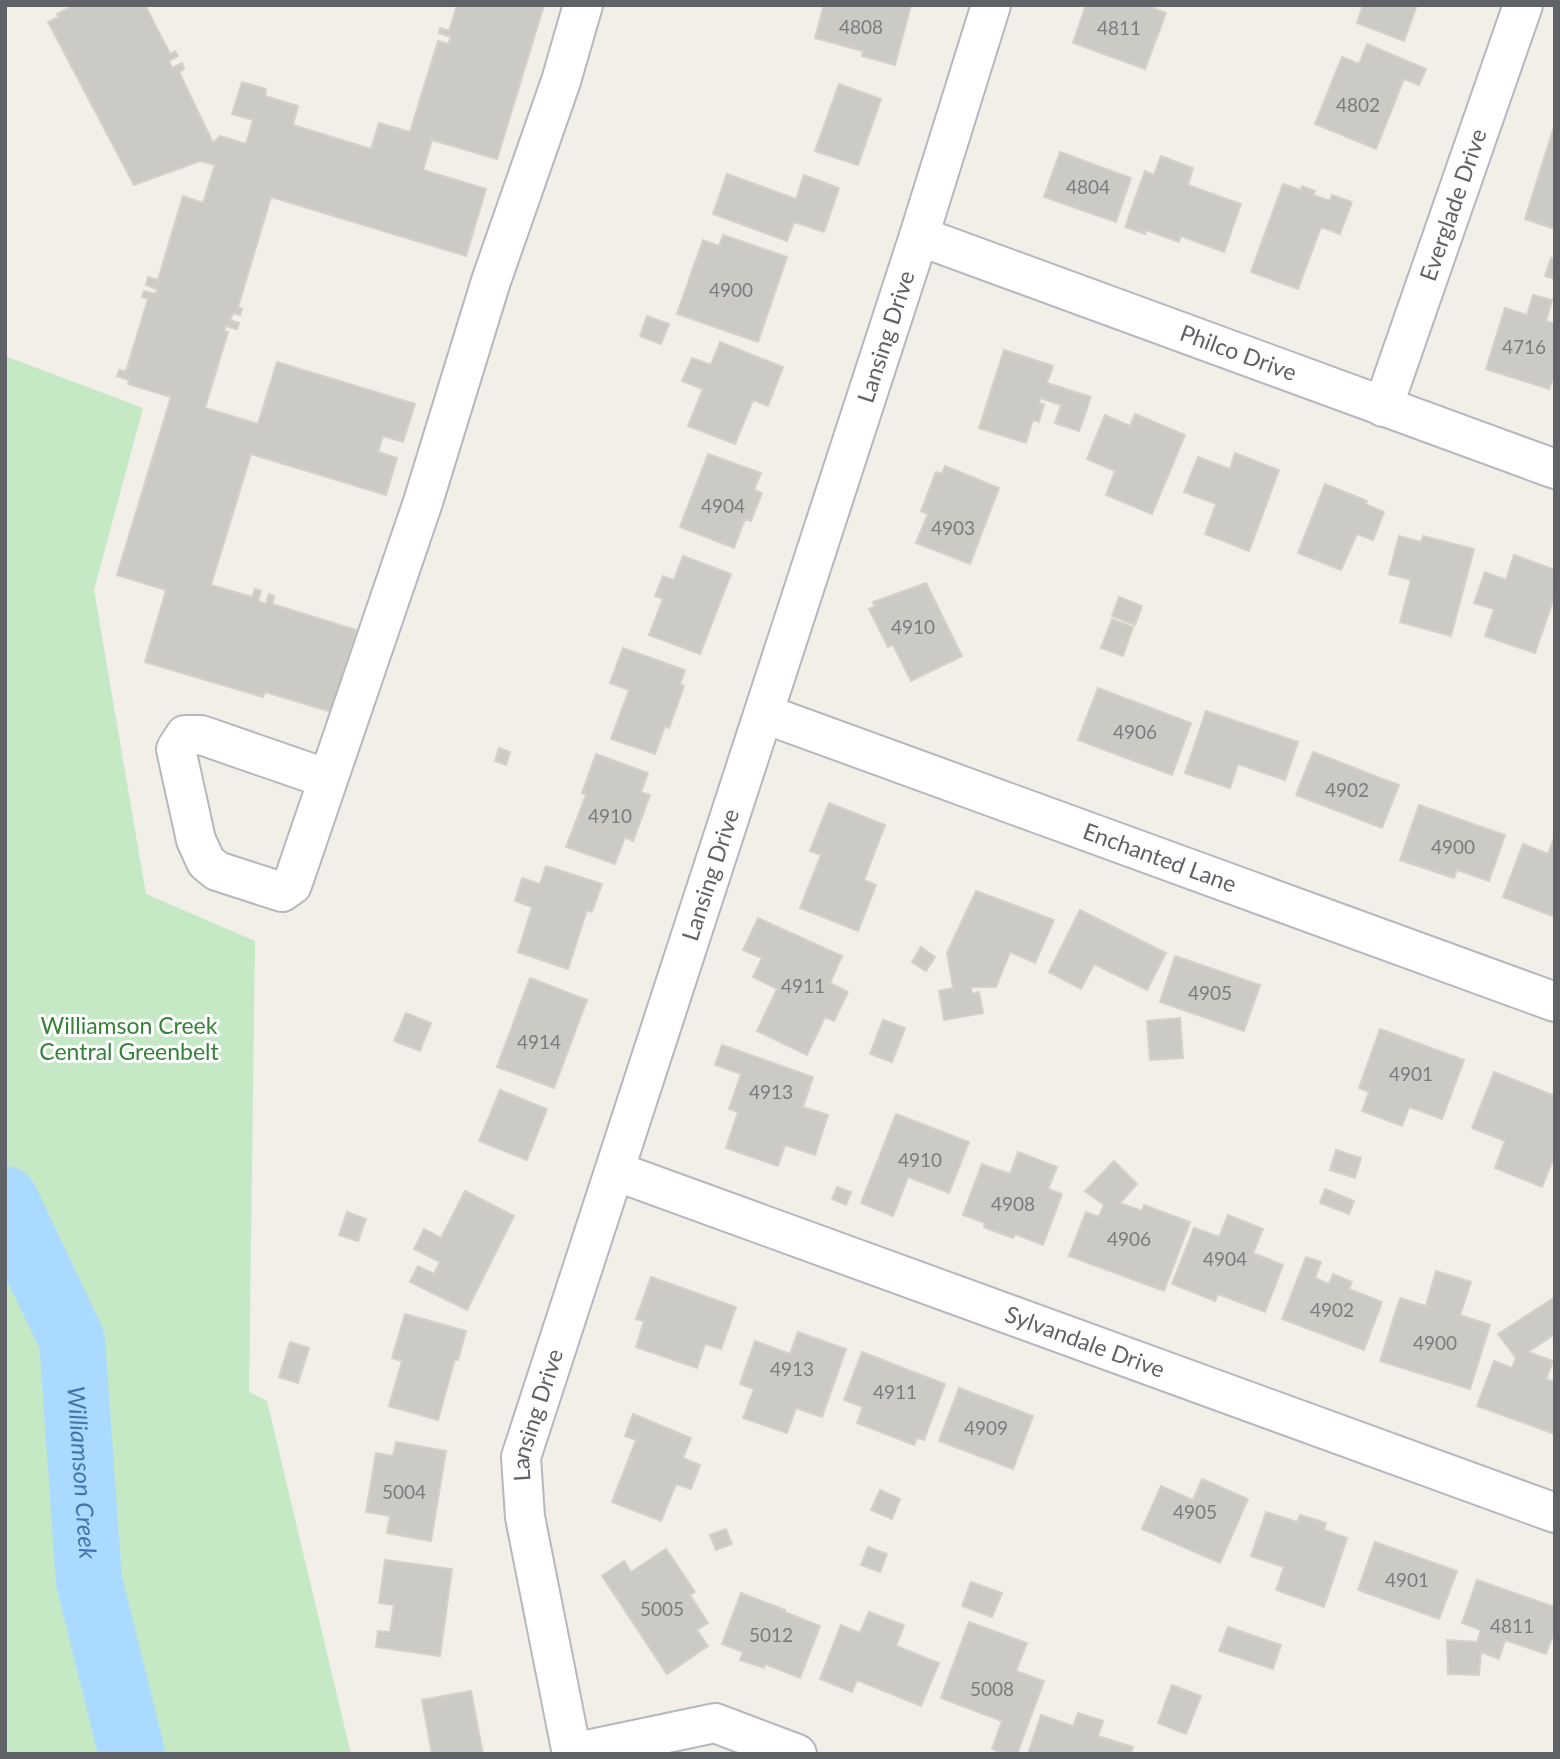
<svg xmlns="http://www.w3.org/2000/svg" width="1560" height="1759" font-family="Lato,sans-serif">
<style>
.green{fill:#c5e8c5}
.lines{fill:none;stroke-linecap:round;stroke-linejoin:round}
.river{stroke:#aadaff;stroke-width:66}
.building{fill:#cccac5;stroke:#d6d1c6;stroke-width:2}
.minor-casing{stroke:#b5b8bc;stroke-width:42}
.minor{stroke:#fff;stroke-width:38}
.labels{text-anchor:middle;stroke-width:6;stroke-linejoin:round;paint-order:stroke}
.number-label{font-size:19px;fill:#7a7d7f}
.street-label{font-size:23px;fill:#5f6368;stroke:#fff}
.park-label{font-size:23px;fill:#348238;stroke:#fff}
.water-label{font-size:24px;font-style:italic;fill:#4174aa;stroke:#fff}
</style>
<rect width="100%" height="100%" fill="#f1efe8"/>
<path class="green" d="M5,356L143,408L94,590L146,894L255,941L249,1392L267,1401L351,1754H5Z"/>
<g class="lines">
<path class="river" id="s1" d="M5,1199L72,1340L89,1581L132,1754"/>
</g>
<path class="building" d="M74,5H145L170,54L175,51L178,56L169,61L172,68L182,63L184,69L179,72L213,143L220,136L246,144L253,120L232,114L242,82L266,89L265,96L298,106L293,125L371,149L379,123L410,132L438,41L448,44L451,37L439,33L440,28L449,31L457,5H544L497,159L432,140L423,170L486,189L466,256L271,197L238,307L242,309L240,315L233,313L230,320L239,323L237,329L226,326L224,331L228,332L205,408L258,424L277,362L415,404L403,442L383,436L378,452L397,458L386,495L251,454L211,585L252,597L255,589L261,591L258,601L266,604L269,594L274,596L272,604L356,630L332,712L265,692L263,697L145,662L166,590L117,575L171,397L128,384L129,380L117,376L119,370L126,371L148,299L142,297L144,291L156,294L157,289L146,285L148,277L158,280L183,196L203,203L215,165L200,161L134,185L48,22L59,17L57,14Z
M824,5H911L895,65L862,56L863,51L815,38Z
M1086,5H1146L1166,13L1145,69L1073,43Z
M1363,5H1417L1404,41L1357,23Z
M1367,44L1426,69L1419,85L1404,79L1376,149L1315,124L1342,57L1359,64Z
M839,84L881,99L858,165L815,151Z
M1553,130L1555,131V229L1525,219Z
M1060,152L1131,178L1116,222L1044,197Z
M1161,156L1193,168L1188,185L1241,204L1224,252L1181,236L1179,242L1146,230L1145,234L1125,227L1145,171L1154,175Z
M727,174L796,199L804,175L839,188L824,232L794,222L787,241L713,214Z
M1283,184L1301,190L1302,186L1315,191L1313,195L1330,201L1332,195L1352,202L1340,234L1321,227L1298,289L1251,272Z
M723,235L787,257L758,342L677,314L703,240L719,246Z
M1551,258L1555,260V279L1545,276Z
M1533,295L1552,300L1546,321L1555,324V373L1549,389L1486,369L1505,308L1527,315Z
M647,316L669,324L661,344L640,336Z
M720,342L783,367L768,406L753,400L735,444L688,426L703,389L682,381L692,358L711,365Z
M1004,350L1053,366L1047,383L1091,397L1079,431L1055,423L1061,405L1040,398L1039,403L1044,404L1039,422L1033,420L1026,443L979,428Z
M1135,414L1185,435L1152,514L1106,495L1115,471L1087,459L1105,415L1130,426Z
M1235,453L1279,470L1249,551L1205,534L1216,504L1184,492L1198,457L1230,469Z
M708,454L761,473L754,490L762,493L751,521L745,519L734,548L680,527Z
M945,466L999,488L970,564L916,543L928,514L921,511L936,472L942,474Z
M1325,484L1367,501L1365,504L1384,512L1373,540L1357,534L1341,570L1298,553Z
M1399,536L1421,542L1423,536L1474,549L1451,636L1400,622L1411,580L1389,574Z
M1514,555L1555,570V595L1535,653L1485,636L1494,609L1474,603L1485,572L1506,580Z
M683,556L731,574L700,654L649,635L663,599L655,596L663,576L674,580Z
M926,583L962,656L911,681L893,645L888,647L869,609L875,606L873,602Z
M1119,597L1142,606L1135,625L1112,616Z
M1112,619L1133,627L1123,656L1101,648Z
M623,648L685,670L680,684L684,686L669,728L665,726L655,754L611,739L629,690L610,683Z
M1098,688L1191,723L1172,775L1078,740Z
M1206,711L1298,742L1285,780L1238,764L1230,788L1185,773Z
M499,748L510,752L506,765L495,761Z
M1313,752L1399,785L1382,828L1296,795Z
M596,754L648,773L641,792L650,795L633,841L625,837L615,864L566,847L586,795L582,793Z
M829,803L885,825L864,880L876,885L858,931L800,908L821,855L810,851Z
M1419,805L1505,835L1489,881L1457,870L1454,878L1400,860Z
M1555,835V917L1503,897L1523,844L1548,854Z
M546,866L602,884L592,912L587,910L568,969L518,952L532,907L515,901L522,878L540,884Z
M976,891L1054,920L1035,963L1010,952L996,987H971L972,994L979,992L983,1013L944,1020L939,991L953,988L947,953Z
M1080,910L1166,953L1147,990L1094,964L1081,989L1049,972Z
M758,918L842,956L830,983L848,992L834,1021L825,1017L807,1055L757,1031L777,989L753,977L762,958L743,950Z
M921,947L935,957L926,971L912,962Z
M1175,956L1260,985L1244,1031L1160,1002Z
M530,978L587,1000L554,1088L497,1067Z
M406,1013L431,1023L420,1051L394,1041Z
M1180,1018L1183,1058L1150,1060L1147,1021Z
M883,1020L905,1028L892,1062L870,1054Z
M1380,1029L1464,1060L1442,1119L1409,1107L1402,1126L1362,1111L1369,1092L1359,1088Z
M722,1045L813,1077L803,1107L828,1115L815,1155L785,1145L778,1166L726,1148L738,1112L729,1109L741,1074L715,1065Z
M1494,1072L1555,1096V1155L1542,1187L1495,1168L1505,1141L1472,1128Z
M500,1090L547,1109L527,1160L479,1141Z
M896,1114L969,1142L949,1193L908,1177L893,1216L861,1203Z
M1336,1150L1361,1158L1355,1178L1330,1170Z
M1018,1152L1057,1167L1048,1189L1062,1194L1043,1245L1015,1234L1013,1238L988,1229L984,1227L985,1223L963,1215L982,1164L1010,1174Z
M1114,1161L1137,1184L1120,1203L1142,1211L1144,1205L1190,1222L1164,1291L1069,1256L1086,1212L1099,1217L1104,1205L1085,1191Z
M837,1187L851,1192L846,1205L832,1199Z
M1325,1189L1354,1201L1349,1214L1320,1203Z
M465,1191L514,1216L467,1310L410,1282L418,1266L434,1274L440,1262L414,1249L424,1229L441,1238Z
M347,1212L366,1219L358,1241L339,1235Z
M1228,1215L1263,1229L1253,1253L1283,1265L1265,1312L1218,1294L1215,1301L1172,1284L1194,1228L1219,1237Z
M1306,1257L1321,1262L1315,1278L1329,1284L1333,1274L1352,1282L1349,1289L1382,1302L1364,1350L1282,1319Z
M1436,1271L1471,1282L1460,1315L1490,1325L1470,1389L1380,1361L1400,1298L1426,1306Z
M651,1277L736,1307L721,1349L705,1344L697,1368L636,1347L644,1321L636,1319Z
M1555,1297V1334L1528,1352L1553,1361L1546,1379L1555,1382V1434L1477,1406L1494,1361L1512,1368L1516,1358L1498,1334Z
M405,1314L466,1331L458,1360L455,1359L438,1420L389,1406L402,1361L392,1358Z
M798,1332L846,1349L822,1417L796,1408L787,1433L743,1418L754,1389L740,1384L755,1341L790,1354Z
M290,1342L309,1348L298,1383L279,1377Z
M862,1352L945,1384L924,1440L917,1438L914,1445L857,1423L863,1407L844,1400Z
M959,1388L1033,1416L1013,1469L939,1441Z
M633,1414L691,1438L683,1458L700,1465L691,1489L676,1484L661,1521L612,1502L636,1440L625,1436Z
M396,1442L446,1451L431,1541L387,1533L390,1516L366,1512L376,1453L393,1456Z
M1202,1479L1248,1499L1220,1563L1142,1529L1161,1486L1193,1500Z
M880,1490L900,1499L892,1519L871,1510Z
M1266,1512L1297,1522L1300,1515L1326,1523L1324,1530L1347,1538L1324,1607L1276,1590L1284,1567L1251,1556Z
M726,1529L732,1544L716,1550L710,1535Z
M1375,1542L1457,1571L1439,1619L1358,1590Z
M868,1547L887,1554L880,1572L861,1565Z
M666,1549L695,1592L690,1595L708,1623L697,1630L708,1646L667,1674L602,1576L624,1561L631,1572Z
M385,1560L452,1569L440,1656L376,1647L378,1631L390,1632L394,1605L379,1603Z
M1477,1580L1555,1607V1629L1546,1654L1505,1640L1499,1659L1481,1652L1479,1675L1448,1674L1447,1640L1477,1642L1481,1630L1462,1623Z
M971,1582L1002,1593L992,1617L962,1606Z
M741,1593L785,1610V1612L820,1626L800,1678L765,1664L764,1668L740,1660L743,1652L722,1644Z
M869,1612L904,1625L896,1646L939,1663L921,1706L857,1680L852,1692L820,1679L841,1625L860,1633Z
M969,1622L1027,1643L1016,1671L1044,1681L1017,1754H1004L992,1749L1002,1721L941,1698Z
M1228,1627L1281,1645L1273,1669L1219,1651Z
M1172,1685L1201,1696L1186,1734L1158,1723Z
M471,1691L483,1754H432L422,1700Z
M1078,1713L1103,1721L1098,1736L1133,1747L1131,1754H1028L1041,1715L1073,1726Z"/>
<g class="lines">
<g class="minor-casing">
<g id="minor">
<path id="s2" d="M919,236L1555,469"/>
<path id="s3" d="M1383,407L1523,5"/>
<path id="s4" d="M765,714L1555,1002"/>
<path d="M328,779L201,735H185L176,749L196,840L206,862L217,871L282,892L292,885L423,502L491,281L561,81L583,5"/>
<path id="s5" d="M615,1171L1555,1513"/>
<path d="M572,1753L715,1723L797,1754"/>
<path id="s6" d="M572,1754L525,1517L521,1457L919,236L991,5"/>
</g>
</g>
<use href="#minor" class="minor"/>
</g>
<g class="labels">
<g class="number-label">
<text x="861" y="34">4808</text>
<text x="1119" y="35">4811</text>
<text x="1358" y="112">4802</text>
<text x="1088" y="194">4804</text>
<text x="731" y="297">4900</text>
<text x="1524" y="354">4716</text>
<text x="723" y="513">4904</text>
<text x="953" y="535">4903</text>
<text x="913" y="634">4910</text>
<text x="1135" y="739">4906</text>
<text x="1347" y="797">4902</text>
<text x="610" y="823">4910</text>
<text x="1453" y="854">4900</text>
<text x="803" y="993">4911</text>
<text x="1210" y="1000">4905</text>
<text x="539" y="1049">4914</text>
<text x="1411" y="1081">4901</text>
<text x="771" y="1099">4913</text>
<text x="920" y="1167">4910</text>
<text x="1013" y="1211">4908</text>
<text x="1129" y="1246">4906</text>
<text x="1225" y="1266">4904</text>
<text x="1332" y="1317">4902</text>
<text x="1435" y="1350">4900</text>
<text x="792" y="1376">4913</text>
<text x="895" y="1399">4911</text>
<text x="986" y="1435">4909</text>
<text x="404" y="1499">5004</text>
<text x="1195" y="1519">4905</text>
<text x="1407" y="1587">4901</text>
<text x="662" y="1616">5005</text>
<text x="1512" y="1633">4811</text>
<text x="771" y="1642">5012</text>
<text x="992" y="1696">5008</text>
</g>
<g class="street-label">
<text dy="8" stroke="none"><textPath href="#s3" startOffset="214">Everglade Drive</textPath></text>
<text dy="8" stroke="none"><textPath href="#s6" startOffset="1480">Lansing Drive</textPath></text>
<text dy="8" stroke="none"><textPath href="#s2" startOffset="340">Philco Drive</textPath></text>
<text dy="8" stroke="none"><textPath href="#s4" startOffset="420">Enchanted Lane</textPath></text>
<text dy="8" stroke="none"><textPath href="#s6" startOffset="914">Lansing Drive</textPath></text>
<text dy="8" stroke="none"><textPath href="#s5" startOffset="500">Sylvandale Drive</textPath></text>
<text dy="8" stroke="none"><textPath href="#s6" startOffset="346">Lansing Drive</textPath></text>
</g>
<g class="park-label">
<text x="129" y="1034">Williamson Creek<tspan x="129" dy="26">Central Greenbelt</tspan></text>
</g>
<g class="water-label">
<text dy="8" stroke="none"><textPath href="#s1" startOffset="289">Williamson Creek</textPath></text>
</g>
</g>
<rect width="1560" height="1759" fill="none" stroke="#5f6368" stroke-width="14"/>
</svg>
